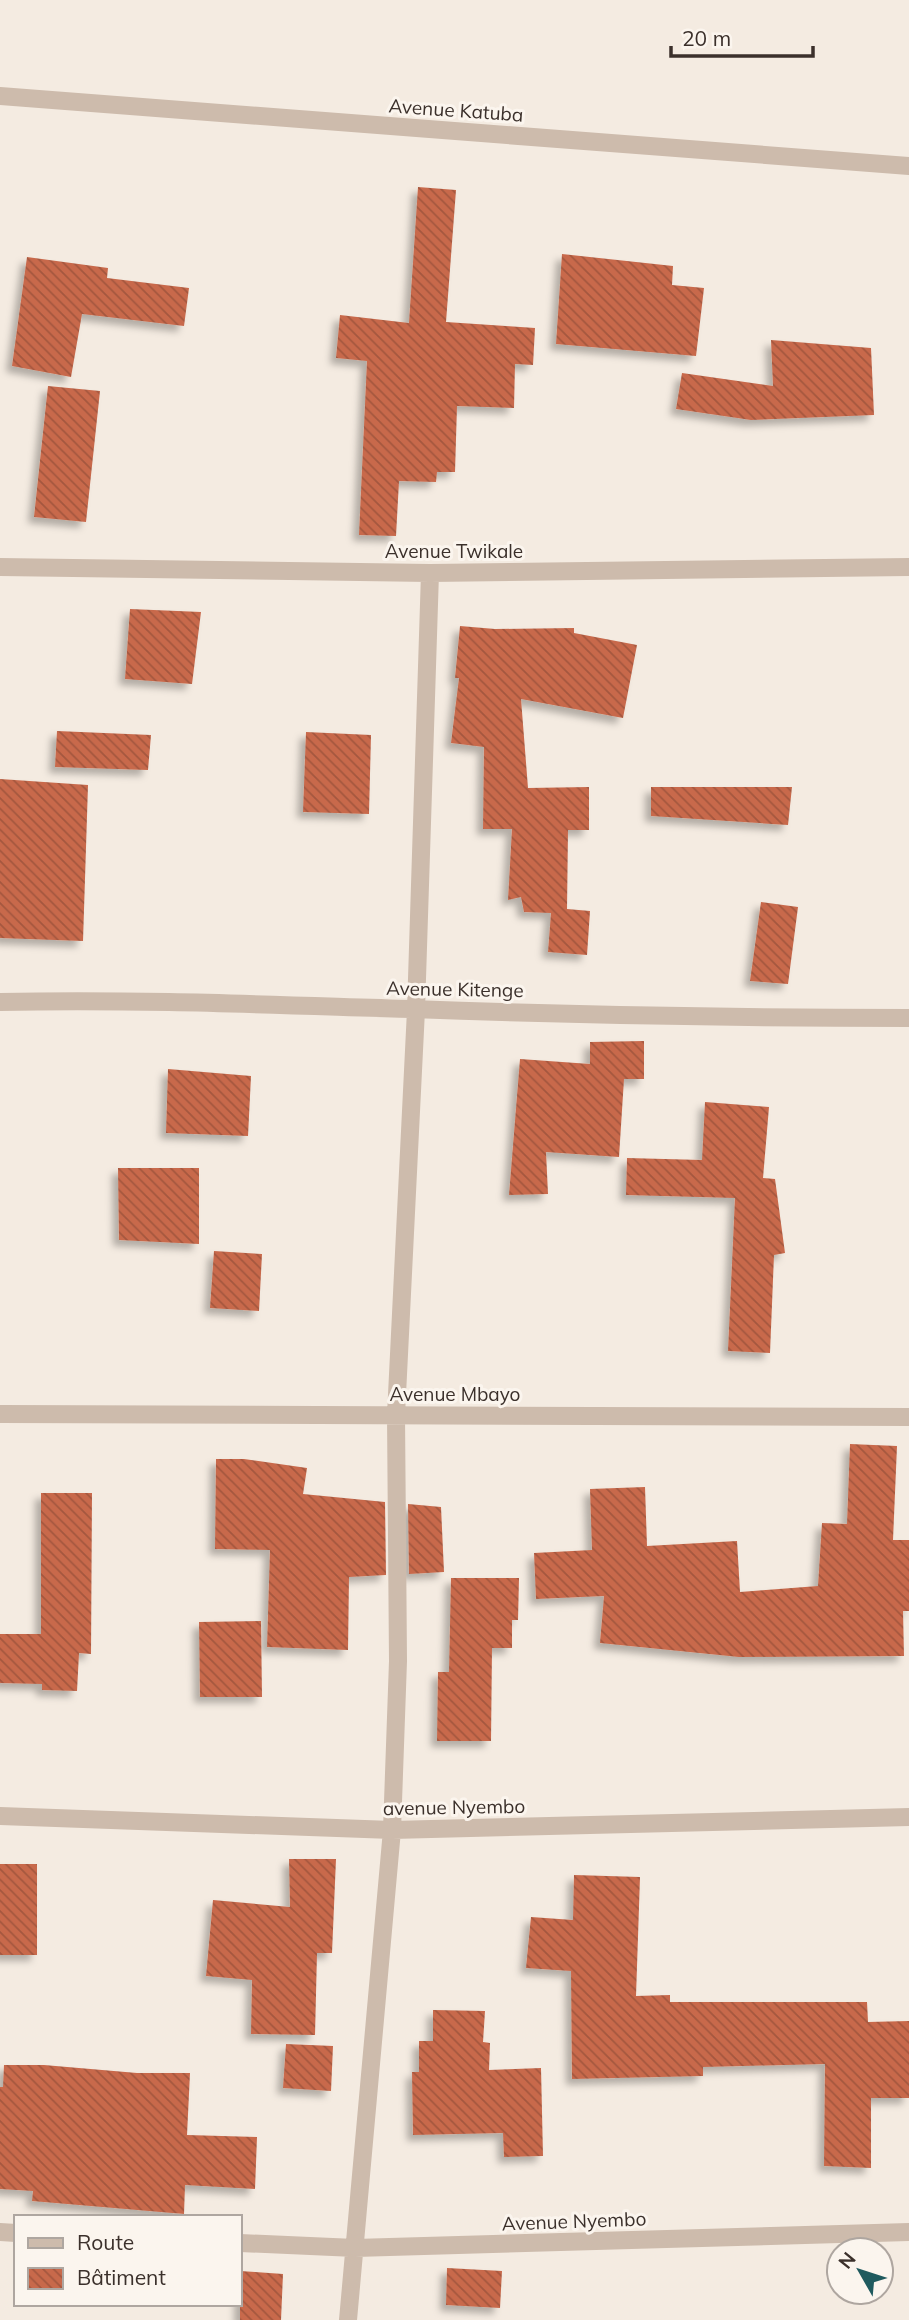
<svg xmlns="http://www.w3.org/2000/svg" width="909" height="2320" font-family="Mulish,sans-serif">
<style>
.building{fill:url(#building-back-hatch);filter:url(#shadow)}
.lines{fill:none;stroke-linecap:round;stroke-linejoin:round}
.minor{stroke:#cdbbac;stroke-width:18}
.labels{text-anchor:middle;stroke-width:6;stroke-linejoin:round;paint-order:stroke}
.street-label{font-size:19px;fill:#3b302b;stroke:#fbf5ee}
</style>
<defs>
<pattern id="building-back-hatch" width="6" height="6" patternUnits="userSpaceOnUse" patternTransform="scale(1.75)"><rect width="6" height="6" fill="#c8694b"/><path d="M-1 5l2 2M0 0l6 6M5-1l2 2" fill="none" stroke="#a4573f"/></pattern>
<filter id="shadow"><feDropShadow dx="-6" dy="6" stdDeviation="3.5" flood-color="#0004"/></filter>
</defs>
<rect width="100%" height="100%" fill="#f4ebe1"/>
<path class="building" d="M418,187L456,190L446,322L535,328L533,365L515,364L514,408L457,406L455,472H437L436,482L399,481L396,536L359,535L367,361L336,358L340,315L409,323Z
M562,254L673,266L672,285L704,288L696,356L556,344Z
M27,257L108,268L107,278L189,288L184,326L82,314L71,377L12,366Z
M771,340L871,348L874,415L751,420L676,409L682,373L773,386Z
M48,386L100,391L86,522L34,517Z
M130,609L201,612L192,684L125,679Z
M460,626L495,629L574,628V633L637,645L623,718L521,699L528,788L589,787V830H568L567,909L590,911L587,955L548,952L551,913L524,912L521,897L508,900L512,829H483L484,747L451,743L459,678H455Z
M57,731L151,735L148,770L55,767Z
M306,732L371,735L369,814L303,812Z
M0,779L88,785L83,941L0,938Z
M651,787H792L788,825L651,816Z
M761,902L798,907L788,984L750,981Z
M644,1041V1079H624L619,1157L546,1152L548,1194L509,1195L520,1059L590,1064V1042Z
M168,1069L251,1076L248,1136L166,1133Z
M705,1102L769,1107L763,1178L775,1179L785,1253L774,1255L770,1353L728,1351L735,1198L626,1195L627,1158L702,1160Z
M118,1168H199V1244L119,1240Z
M214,1251L262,1254L259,1311L210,1308Z
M850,1444L897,1446L893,1540H909V1611H903L904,1656L739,1657L600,1643L604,1596L536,1599L534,1553L592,1550L590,1489L645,1487L647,1546L737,1541L740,1592L818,1586L822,1523L847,1524Z
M216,1459H244L307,1468L303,1494L385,1502L386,1575L349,1577L348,1650L267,1647L270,1550L215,1549Z
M41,1493H92L91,1654L79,1653L77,1691L42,1690V1684L0,1683V1634H41Z
M408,1504L441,1507L444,1572L409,1574Z
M451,1578H519L518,1620H512V1648H492L491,1741H437L438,1672H449Z
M261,1621L262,1697H200L199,1622Z
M289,1859H336L332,1953H317L315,2035L251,2034L252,1980L206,1976L213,1900L290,1907Z
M0,1864H37V1955H0Z
M574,1875L640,1877L636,1996L670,1995V2002H867L868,2022L909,2021V2098H871V2168L824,2166L825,2064L703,2067V2076L572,2079L571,1971L526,1968L531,1917L573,1920Z
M433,2010L485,2011L483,2042L490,2043L489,2070L541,2068L543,2156L504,2157L503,2133L413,2135L412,2072H419V2041H433Z
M286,2044L333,2046L331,2091L283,2088Z
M4,2065H44L137,2073H190L187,2135L257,2137L255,2189L185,2185L184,2214L32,2201L33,2191L0,2189V2087H3Z
M447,2268L502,2271L500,2308L446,2305Z
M240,2271L283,2274L281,2320H240Z"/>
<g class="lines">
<path class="minor" d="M0,96L909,166
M0,567L430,573L909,567
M0,1002C138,999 275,1005 412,1009C578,1015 744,1018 909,1018
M0,1414L909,1417
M0,1816L392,1830L909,1817
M0,2232L16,2233
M240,2243L355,2248L909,2232
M348,2320L392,1830L398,1661L396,1415L416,1010L430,573"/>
</g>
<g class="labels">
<g class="street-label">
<text transform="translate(456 110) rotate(4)" y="7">Avenue Katuba</text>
<text x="454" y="558">Avenue Twikale</text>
<text transform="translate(455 989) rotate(1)" y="7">Avenue Kitenge</text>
<text x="455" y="1401">Avenue Mbayo</text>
<text transform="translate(454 1807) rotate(-1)" y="7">avenue Nyembo</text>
<text transform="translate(574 2221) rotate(-2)" y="7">Avenue Nyembo</text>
</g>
</g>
<rect x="14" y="2215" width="228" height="91" fill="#fbf5ee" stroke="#aea6a0" stroke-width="2"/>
<rect x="28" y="2238" width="35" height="10" fill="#cdbbac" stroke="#aea6a0" stroke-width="2"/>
<text x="77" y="2250" font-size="21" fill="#3b302b">Route</text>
<rect x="28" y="2268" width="35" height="21" fill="url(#building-back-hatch)" stroke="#aea6a0" stroke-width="2"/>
<text x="77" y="2285" font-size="21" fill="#3b302b">Bâtiment</text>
<g transform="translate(860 2271) rotate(309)"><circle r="33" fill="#fbf5ee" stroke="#aea6a0" stroke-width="2"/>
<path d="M0-5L12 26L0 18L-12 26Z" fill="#1f5a5e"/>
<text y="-10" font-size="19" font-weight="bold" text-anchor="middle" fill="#3b302b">N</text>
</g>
<path d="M671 46v10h142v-10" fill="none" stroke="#3b302b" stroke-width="3.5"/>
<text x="682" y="46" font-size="21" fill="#3b302b" stroke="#fbf5ee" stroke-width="5" paint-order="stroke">20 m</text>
</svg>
